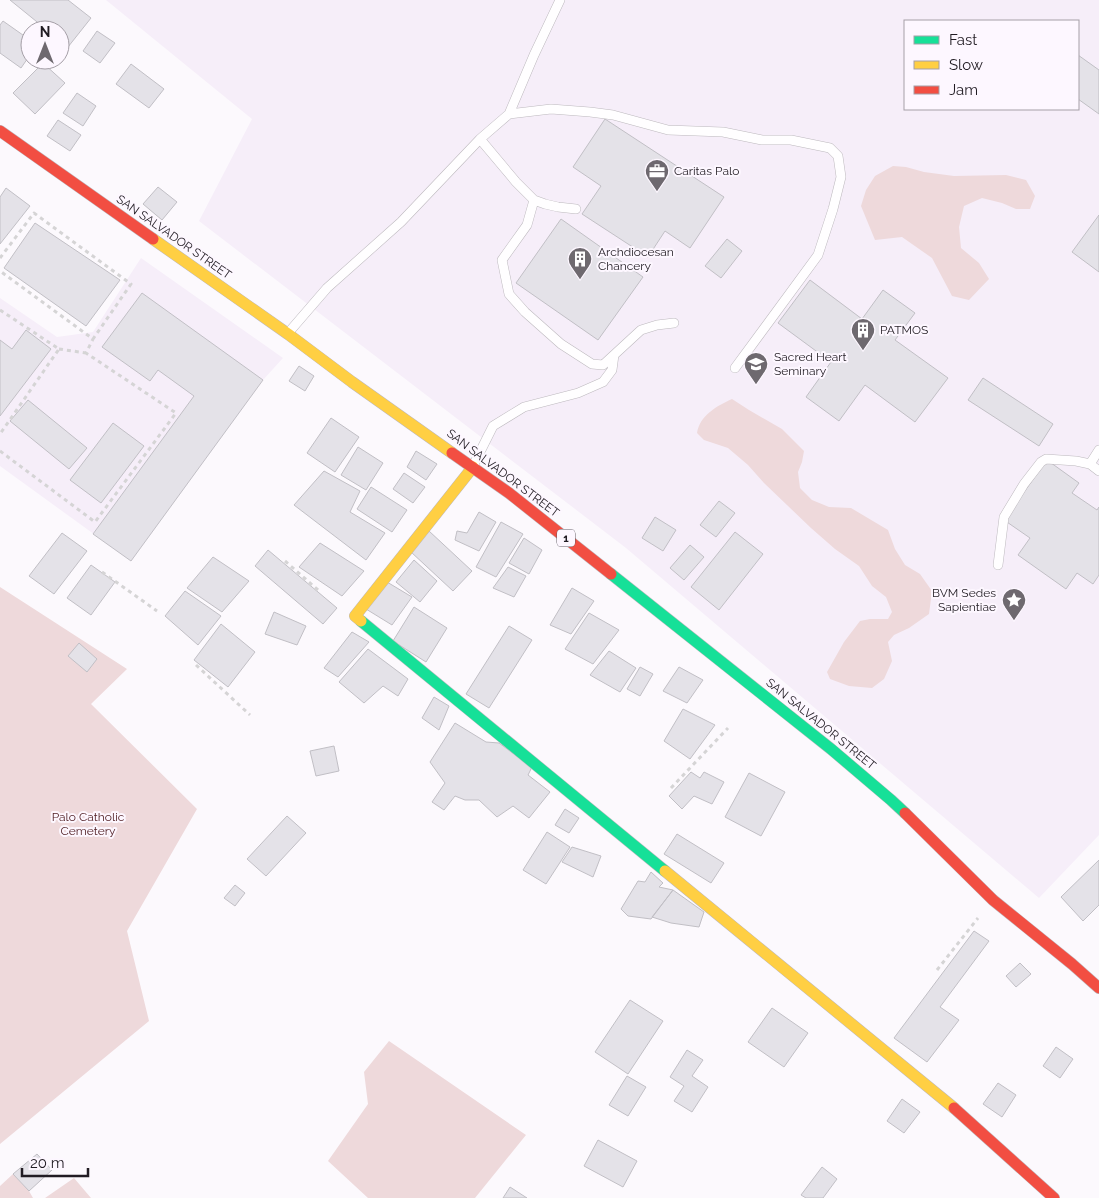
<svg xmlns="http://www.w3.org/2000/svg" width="1099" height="1198" font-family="Raleway,sans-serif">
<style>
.built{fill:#f6eef9;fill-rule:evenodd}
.green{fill:#eed9db}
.building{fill:#e4e2e8;stroke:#c1bfc5}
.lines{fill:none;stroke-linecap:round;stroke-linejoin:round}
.lane-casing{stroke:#bdb9be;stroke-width:10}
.fast-casing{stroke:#bdb9be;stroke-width:12}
.slow-casing{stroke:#bdb9be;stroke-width:12}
.jam-casing{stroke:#bdb9be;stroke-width:12}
.path{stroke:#d5d4d5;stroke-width:3;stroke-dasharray:4 4;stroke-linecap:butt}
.lane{stroke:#fffeff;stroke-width:9}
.fast{stroke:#16e098;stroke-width:11}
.slow{stroke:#ffcf43;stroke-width:11}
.jam{stroke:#f24e42;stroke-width:11}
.labels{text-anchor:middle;stroke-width:4;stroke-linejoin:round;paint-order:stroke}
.shield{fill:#fdf7ff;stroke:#635e65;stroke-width:1}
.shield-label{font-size:11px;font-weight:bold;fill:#211c23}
.poi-label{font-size:12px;fill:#211c23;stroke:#fdf7ff;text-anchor:start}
.street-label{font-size:12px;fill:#211c23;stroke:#fdf7ff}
.park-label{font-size:12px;fill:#532227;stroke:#fdf7ff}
</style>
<rect width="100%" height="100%" fill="#fcf9fd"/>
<path class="built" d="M106,0H1099V835L1039,898L626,548L199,221L252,119ZM905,21H1078V109H905Z
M141,258L283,358L263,380L131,561L0,466V298L57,337L93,332Z"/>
<path class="green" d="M893,166L906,167L924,172L954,176L1006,175L1026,180L1035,196L1030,209H1016L1002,203L982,198L964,206L959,227L961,248L979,263L989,279L969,300L952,296L932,258L902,237L875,240L861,206L866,190L875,176Z
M732,399L749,410L782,429L804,451L802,462L798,472L800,488L812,500L829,507L851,508L888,530L895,549L905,565L920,574L932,591L929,614L909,628L894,635L888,642L892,661L884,679L872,688L849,686L830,679L827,672L844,642L860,621L870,619H888L892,612L886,597L872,586L859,566L835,549L811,528L764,483L748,465L728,448L704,440L697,433C700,415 717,406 732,399Z
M0,587L127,669L91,704L197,809L127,931L149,1021L0,1144Z
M389,1041L526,1135L475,1198H368L328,1161L368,1104L364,1072Z
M13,1174L29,1191L33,1198H0V1186Z
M74,1178L91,1198H45Z"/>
<path class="building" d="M10,0H68L91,18L68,47L60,40V30H47Z
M3,21L30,40V55L21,68L0,53V25Z
M97,31L115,43L100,63L83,51Z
M1078,55L1099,70V114L1078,99Z
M43,63L65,83L35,114L13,93Z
M131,64L164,89L149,108L116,84Z
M77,93L96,106L83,126L63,113Z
M605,119L724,197L690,248L665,231L648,257L582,214L601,186L573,167Z
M58,120L81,135L70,151L47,136Z
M158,187L177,202L162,220L143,204Z
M6,188L30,206L0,244V197Z
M1099,215V272L1072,252Z
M561,219L643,277L598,340L516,283Z
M35,223L120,280L86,326L4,268Z
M727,239L742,251L721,278L705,266Z
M810,280L862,319L883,290L915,313L895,340L948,378L915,422L865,385L839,421L806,397L831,362L778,323Z
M142,293L263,380L131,561L93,534L194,396L158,370L150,381L102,347Z
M26,330L51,349L0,416V340L12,349Z
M299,366L314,376L305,391L289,381Z
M983,378L1053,424L1039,446L968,400Z
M28,400L87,448L69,469L10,421Z
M331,418L359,437L335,472L307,453Z
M113,423L144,446L101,503L70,480Z
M358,447L383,463L366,490L341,475Z
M416,451L437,464L426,480L407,467Z
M1047,460L1079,483L1072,493L1097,510L1099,507V575L1093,584L1077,573L1066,589L1018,555L1030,538L1004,520Z
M324,471L360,491L350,512L385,533L366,560L294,505Z
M404,473L425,487L413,503L393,489Z
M371,487L407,510L392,532L357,509Z
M719,501L735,513L716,537L700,525Z
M479,512L496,522L479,551L455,540L457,531L467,533Z
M655,517L676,530L663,551L642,538Z
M501,522L523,534L496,577L476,567Z
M429,531L472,571L453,591L411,552Z
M735,532L763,554L719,610L691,587Z
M62,533L87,551L54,594L29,576Z
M524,538L542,550L529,574L509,563Z
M320,543L364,571L342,596L299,567Z
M690,545L704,557L684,580L670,568Z
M268,550L337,608L323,624L255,566Z
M213,557L249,581L222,612L187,588Z
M414,560L437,581L420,602L396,582Z
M91,565L115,582L91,615L67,598Z
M508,567L526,576L514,597L493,588Z
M387,582L412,597L392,625L366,609Z
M572,588L594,601L571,634L550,625Z
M185,591L221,616L198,645L165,616Z
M414,607L447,628L426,662L393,641Z
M274,612L306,626L297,645L265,634Z
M589,613L619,630L593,664L565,649Z
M221,624L255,652L228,687L194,660Z
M509,626L532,640L489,708L466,694Z
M352,632L369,642L338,677L324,668Z
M79,643L97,659L87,672L68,656Z
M368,649L408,679L398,696L383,686L364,703L339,682Z
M609,651L636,668L620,692L590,675Z
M640,667L653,674L640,696L627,689Z
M679,667L703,680L687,703L663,691Z
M434,697L449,706L439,730L422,718Z
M683,709L715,725L690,759L664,741Z
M455,723L486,742L499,743L532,767L528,775L550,792L529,818L513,806L497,817L479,800H465L455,796L444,810L432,802L445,783L430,762Z
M334,746L339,771L316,776L310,751Z
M691,772L700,778L704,772L724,782L712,804L694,796L682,809L669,796Z
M749,773L785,792L761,836L725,817Z
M565,809L579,818L569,833L555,825Z
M287,816L306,833L266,876L247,859Z
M547,832L570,847L546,884L523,870Z
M677,834L724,863L711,883L664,854Z
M572,847L601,856L593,877L562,862Z
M1099,860V905L1083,921L1061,897Z
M651,872L663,883L659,887L673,890L651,919L628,916L621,909L638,881L645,882Z
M235,885L245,893L235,906L224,898Z
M673,890L704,912L699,927L671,923L652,917Z
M974,931L989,941L940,1007L959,1020L927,1062L894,1038Z
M1020,963L1031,974L1016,987L1006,976Z
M630,1000L663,1021L628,1074L595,1052Z
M772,1008L808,1033L784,1067L748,1042Z
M1056,1047L1073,1059L1060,1078L1043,1066Z
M687,1050L703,1060L692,1076L708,1087L692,1112L674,1101L684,1086L670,1077Z
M627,1076L646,1087L628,1116L609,1105Z
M998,1083L1016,1095L1002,1117L983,1104Z
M902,1099L920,1112L904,1133L887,1121Z
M598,1140L637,1161L623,1187L584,1166Z
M37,1154L52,1170L29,1191L13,1174Z
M822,1167L837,1179L823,1198H806L801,1195Z
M510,1187L527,1198H503Z"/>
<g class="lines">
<g class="lane-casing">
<path id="lane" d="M509,114L551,109L590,112L613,115L668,130L723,132L762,140H791L830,148L838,156L841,177L833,209L818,255L735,368
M480,139L516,182L534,200L545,204L558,207L576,209
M534,200L527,225L502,260L509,294L525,312L561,344L592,364L603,365L641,330L657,325L674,323
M289,332L327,288L401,222L480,139L509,114L534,55L560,0
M1099,450L1090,464L1099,471
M474,464L493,426L524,407L578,393L603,382L612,370L614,355
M998,565L1004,517L1024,484L1041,462L1046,459L1076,461L1090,464"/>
</g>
<g class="fast-casing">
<path id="fast" d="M611,574L831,749L891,800L905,813
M361,621L665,871"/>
</g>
<g class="slow-casing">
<path id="slow" d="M153,239L288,334L352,382L452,453
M361,621L355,616L473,467
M665,871L954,1108"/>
</g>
<g class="jam-casing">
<path id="jam" d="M0,131L153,239
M452,453L509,493L611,574
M905,813L993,900L1072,964L1099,988
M954,1108L1054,1198"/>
</g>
<path class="path" d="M0,258L34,213L131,284L93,339L0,271
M0,310L59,349L0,434
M59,349L86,353
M0,451L95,522L176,413L86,353L93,339
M285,561L318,590
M102,572L157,611
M196,665L250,715
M671,788L728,728
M937,970L978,918"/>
<use href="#lane" class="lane"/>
<use href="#fast" class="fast"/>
<use href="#slow" class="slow"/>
<use href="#jam" class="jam"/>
</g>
<defs>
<g id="office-pin" transform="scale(1.25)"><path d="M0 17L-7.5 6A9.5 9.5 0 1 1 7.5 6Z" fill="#6e696f" stroke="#fdf7ff"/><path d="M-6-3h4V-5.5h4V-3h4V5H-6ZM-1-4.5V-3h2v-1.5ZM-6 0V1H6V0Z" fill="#fff"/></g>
<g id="building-pin" transform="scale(1.25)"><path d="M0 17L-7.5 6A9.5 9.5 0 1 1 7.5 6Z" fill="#6e696f" stroke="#fdf7ff"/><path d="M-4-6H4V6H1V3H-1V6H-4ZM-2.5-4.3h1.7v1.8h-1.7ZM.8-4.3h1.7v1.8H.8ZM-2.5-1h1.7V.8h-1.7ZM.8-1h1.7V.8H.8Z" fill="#fff"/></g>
<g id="school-pin" transform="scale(1.25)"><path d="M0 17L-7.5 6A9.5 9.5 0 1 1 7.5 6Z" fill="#6e696f" stroke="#fdf7ff"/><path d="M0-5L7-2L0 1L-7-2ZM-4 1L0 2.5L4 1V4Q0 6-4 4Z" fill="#fff"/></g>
<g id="sight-pin" transform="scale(1.25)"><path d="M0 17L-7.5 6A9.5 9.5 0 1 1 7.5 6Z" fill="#6e696f" stroke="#fdf7ff"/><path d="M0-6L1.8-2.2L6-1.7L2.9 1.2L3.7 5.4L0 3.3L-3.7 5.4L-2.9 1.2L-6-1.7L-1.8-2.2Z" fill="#fff"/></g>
</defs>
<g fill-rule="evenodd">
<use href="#office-pin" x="657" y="171"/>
<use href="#building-pin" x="580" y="259"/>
<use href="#building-pin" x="863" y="330"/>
<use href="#school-pin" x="756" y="364"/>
<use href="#sight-pin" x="1014" y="600"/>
</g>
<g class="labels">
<rect class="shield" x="557" y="529.5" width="18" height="17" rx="4"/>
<g class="shield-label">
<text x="566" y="542">1</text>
</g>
<g class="poi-label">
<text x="674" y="175">Caritas Palo</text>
<text x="598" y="256">Archdiocesan<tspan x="598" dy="14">Chancery</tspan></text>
<text x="880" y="334">PATMOS</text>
<text x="774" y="361">Sacred Heart<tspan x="774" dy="14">Seminary</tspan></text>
<text x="996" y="597" text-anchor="end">BVM Sedes<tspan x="996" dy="14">Sapientiae</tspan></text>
</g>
<g class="street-label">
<text transform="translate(174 237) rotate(35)" y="4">SAN SALVADOR STREET</text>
<text transform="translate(503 473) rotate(37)" y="4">SAN SALVADOR STREET</text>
<text transform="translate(821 724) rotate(39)" y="4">SAN SALVADOR STREET</text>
</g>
<g class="park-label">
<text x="88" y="821">Palo Catholic<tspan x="88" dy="14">Cemetery</tspan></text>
</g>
</g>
<rect x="904" y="20" width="175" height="90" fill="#fdf7ff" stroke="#a59fa7"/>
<rect x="914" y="36" width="25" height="8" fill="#16e098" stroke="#a59fa7"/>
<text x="949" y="45" font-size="15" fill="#211c23">Fast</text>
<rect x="914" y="61" width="25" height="8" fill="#ffcf43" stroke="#a59fa7"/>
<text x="949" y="70" font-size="15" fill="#211c23">Slow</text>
<rect x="914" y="86" width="25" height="8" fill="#f24e42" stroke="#a59fa7"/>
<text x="949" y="95" font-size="15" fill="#211c23">Jam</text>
<g transform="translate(45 45)"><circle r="24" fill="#fdf7ff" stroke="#a59fa7"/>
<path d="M0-4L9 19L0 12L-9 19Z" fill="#6e696f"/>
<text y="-8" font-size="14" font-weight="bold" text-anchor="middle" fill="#211c23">N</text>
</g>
<path d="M22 1168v8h66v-8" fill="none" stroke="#211c23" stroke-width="2.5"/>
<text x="30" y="1168" font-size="15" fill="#211c23" stroke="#fdf7ff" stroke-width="4" paint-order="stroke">20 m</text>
</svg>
